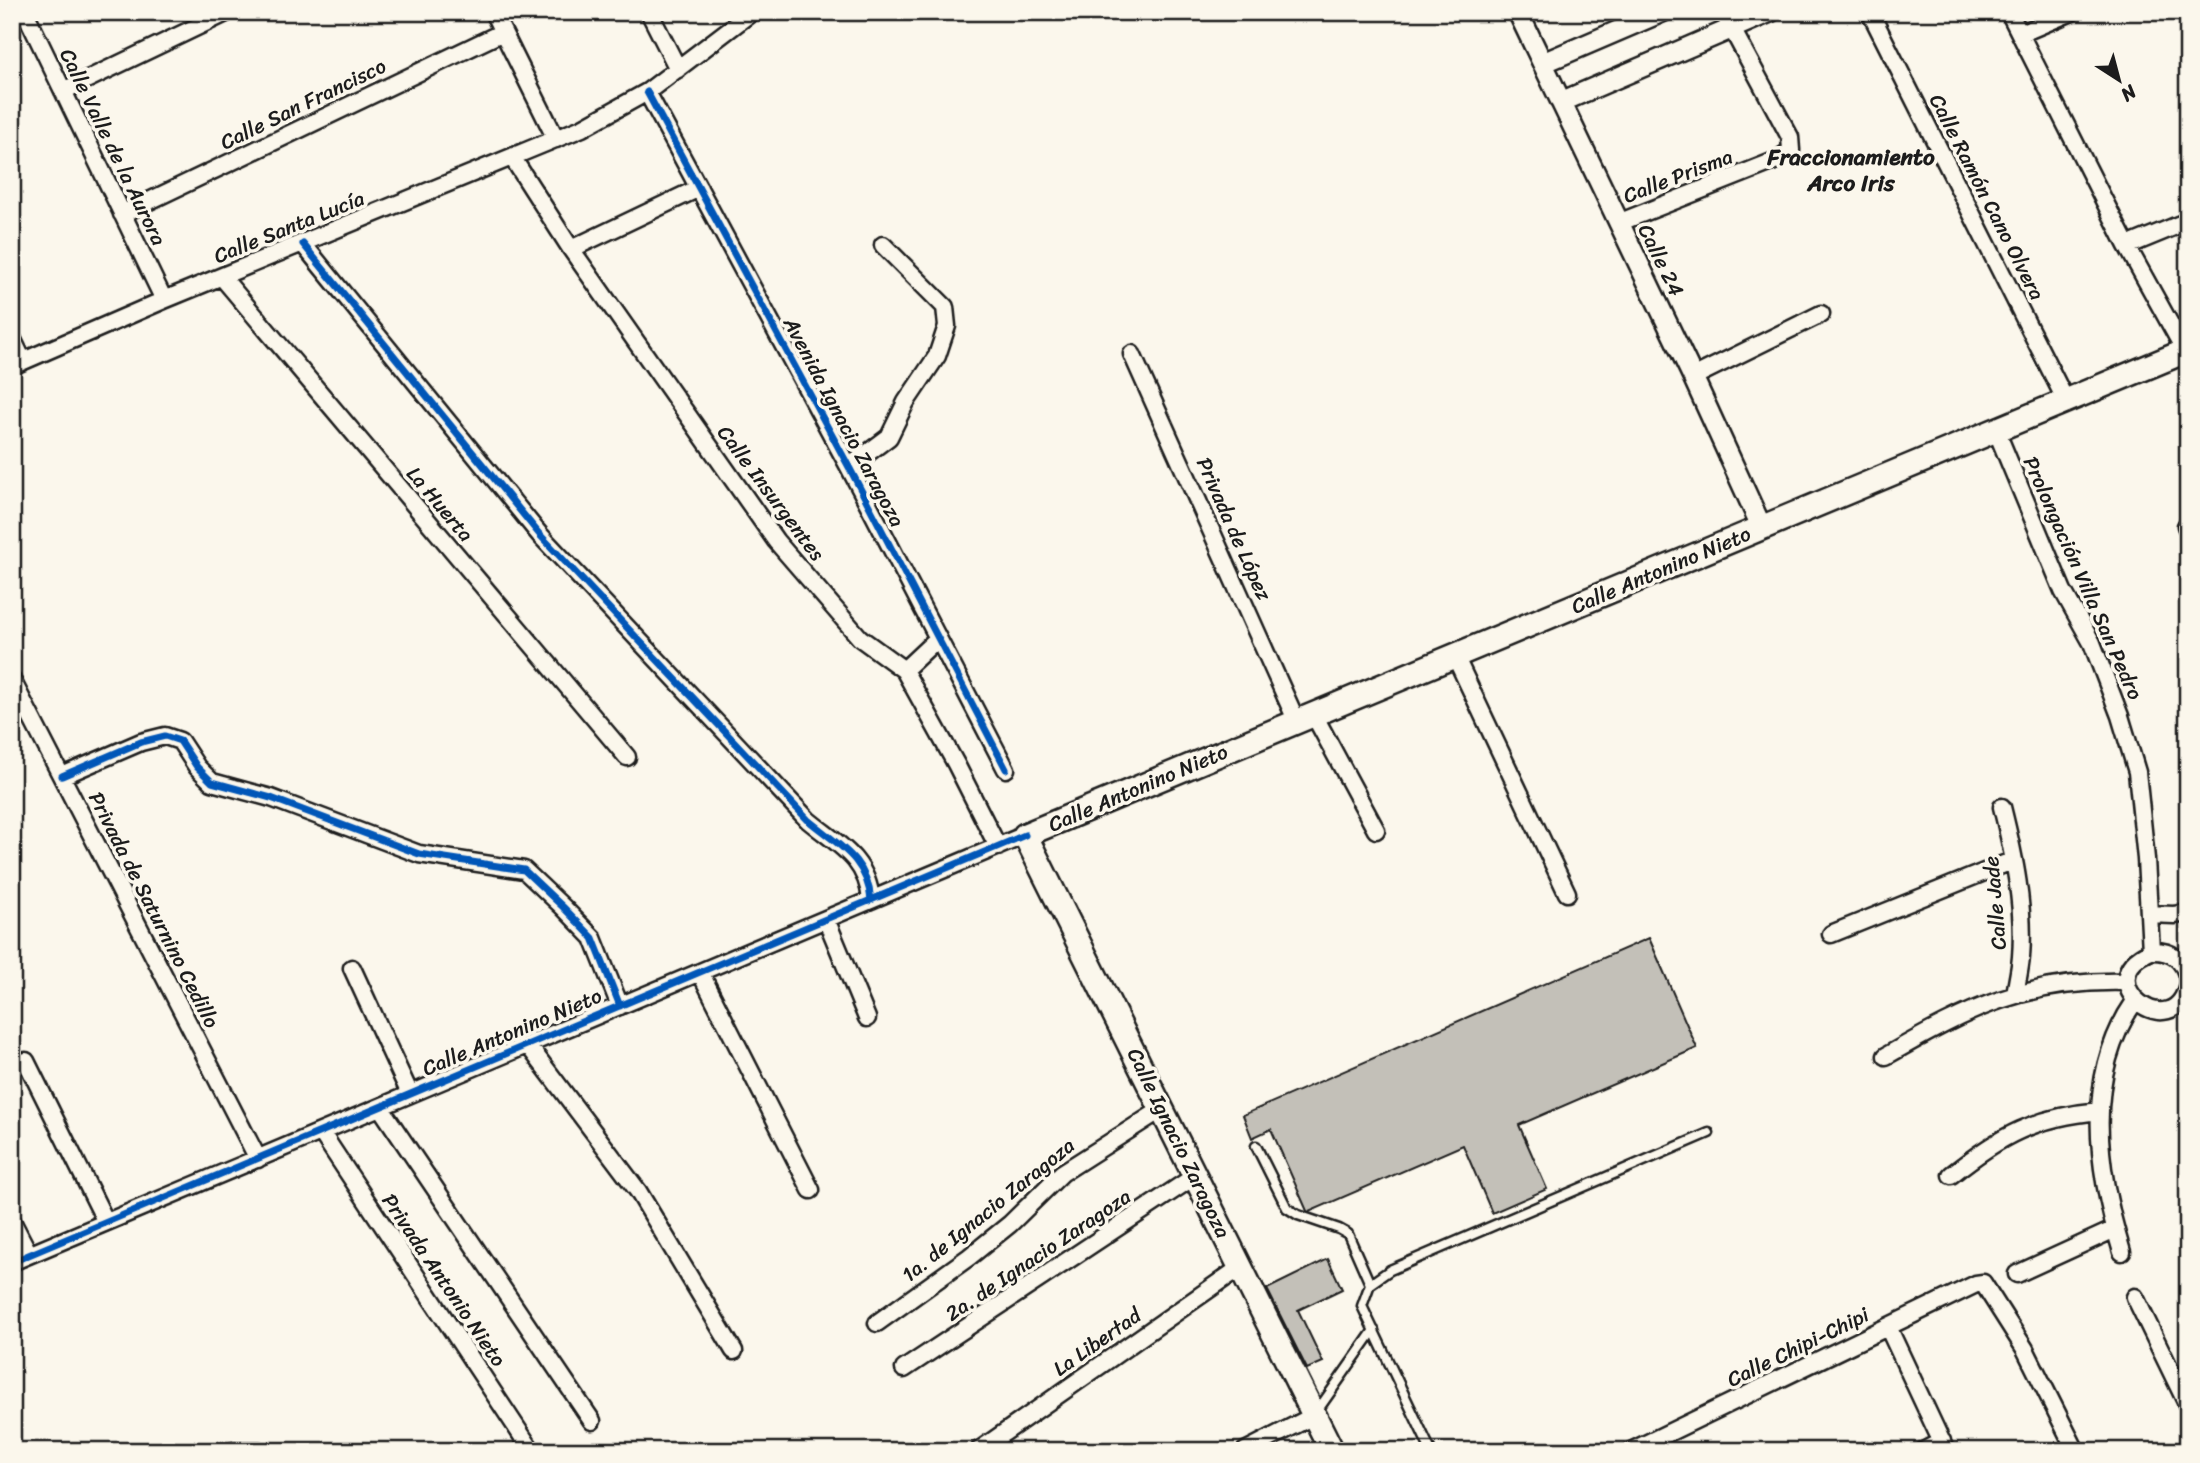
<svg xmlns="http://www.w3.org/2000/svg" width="2200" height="1463" font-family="Sriracha,sans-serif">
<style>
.building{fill:#c3c0b8;stroke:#1c1c1c;stroke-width:2}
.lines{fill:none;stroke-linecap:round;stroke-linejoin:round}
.service-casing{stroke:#1c1c1c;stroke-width:13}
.minor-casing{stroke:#1c1c1c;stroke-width:21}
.tertiary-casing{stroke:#1c1c1c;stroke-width:24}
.secondary-casing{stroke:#1c1c1c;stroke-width:28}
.service{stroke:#fbf7ec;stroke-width:8}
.minor{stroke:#fbf7ec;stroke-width:16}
.tertiary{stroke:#fbf7ec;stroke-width:19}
.secondary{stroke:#fbf7ec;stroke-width:23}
.cycleway-casing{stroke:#fbf7ec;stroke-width:11}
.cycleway{stroke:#0057b8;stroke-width:7}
.labels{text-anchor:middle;stroke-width:7;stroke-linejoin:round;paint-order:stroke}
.street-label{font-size:21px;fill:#1c1c1c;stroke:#fbf7ec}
.neighbourhood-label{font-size:23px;font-weight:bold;fill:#1c1c1c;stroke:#fbf7ec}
</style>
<rect width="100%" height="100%" fill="#fbf7ec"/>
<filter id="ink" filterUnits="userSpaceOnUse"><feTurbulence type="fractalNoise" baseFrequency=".0143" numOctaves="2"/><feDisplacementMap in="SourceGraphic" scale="14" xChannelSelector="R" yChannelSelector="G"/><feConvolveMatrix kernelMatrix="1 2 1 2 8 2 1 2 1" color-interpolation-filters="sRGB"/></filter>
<g filter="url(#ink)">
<path class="building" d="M1649,938L1697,1048L1519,1125L1547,1189L1492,1213L1463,1145L1309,1212L1307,1211L1271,1129L1252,1138L1243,1115Z
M1328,1259L1342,1289L1298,1310L1323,1362L1307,1369L1267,1289Z"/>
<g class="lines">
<g class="service-casing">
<path id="service" d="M1256,1146L1287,1208L1298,1215L1339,1229L1348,1234L1370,1284
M1315,1414L1374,1330
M1431,1451L1362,1306L1370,1284L1390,1270L1709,1133"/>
</g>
<g class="minor-casing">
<path id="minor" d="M25,12L164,300
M493,12L556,139
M649,12L678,69
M1870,12L2066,401
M2009,12L2127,246L2185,351
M2020,34L2072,12
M63,91L228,12
M647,92L849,467L1006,769
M512,157L571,249L776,541L860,638L904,670L956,764L998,847
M122,214L503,32
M1618,223L1777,160L1791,150L1790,137L1723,12
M303,244L540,535L808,820C838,845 867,858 871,900
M2127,246L2188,221
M571,249L699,188
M222,277L627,757
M12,338L23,361
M1132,354L1297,722
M12,366L164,300L582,128L647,92L752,12
M1693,377L1821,314
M1996,430L2063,591L2092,643L2120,716L2137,772L2146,859L2151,951
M849,467L889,437L906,402L937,356L947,326L945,307L883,245
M2186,526L2188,530
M1455,656L1567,893
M904,670L937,639
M12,680L258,1159
M1314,715L1376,830
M62,776L141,742L165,736L180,741L197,767L212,782L271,798L419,854L524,870L563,907L593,938L620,1006
M2002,807C2014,855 2025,907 2021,957C2020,969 2017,982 2015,994
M2149,914L2174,915L2188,913
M826,919L867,1018
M1831,934L2014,860
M352,968L410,1094
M700,972L811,1190
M2188,979C2184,959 2171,950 2151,951C2084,980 2175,1050 2188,983
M528,1045L638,1191L734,1351
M1886,1056C1969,1008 2028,979 2127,982
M26,1061L106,1222
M380,1107L592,1421
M321,1132L532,1451
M1951,1175C2001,1135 2035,1117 2100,1111
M12,1221L29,1254
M2122,1252C2097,1170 2083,1076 2135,1001
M12,1262L1025,835
M2017,1274L2115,1229
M2135,1297L2188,1406
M877,1323L969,1257L1010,1224L1062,1173L1162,1109
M1888,1327L1946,1451
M904,1369L1195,1176
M234,1451H260
M978,1451L1241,1267
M1245,1451L1315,1415
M1631,1451L1976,1284L1983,1283L2025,1349L2076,1451
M1923,1451L1942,1441"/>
</g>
<g class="tertiary-casing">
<path id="tertiary" d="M1518,12L1693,377L1762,528
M1543,63L1662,12
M1561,102L1770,12"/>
</g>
<g class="secondary-casing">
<path id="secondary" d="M1332,1451L1025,835L2188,350"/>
</g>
<use href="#service" class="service"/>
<use href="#minor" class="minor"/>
<use href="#tertiary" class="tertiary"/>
<use href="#secondary" class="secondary"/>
<g class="cycleway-casing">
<path id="cycleway" d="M647,92L849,467L1006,769
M303,244L540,535L808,820C838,845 867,858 871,900
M62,776L141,742L165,736L180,741L197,767L212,782L271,798L419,854L524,870L563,907L593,938L620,1006
M12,1262L1025,835"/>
</g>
<use href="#cycleway" class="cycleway"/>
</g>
</g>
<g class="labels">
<g class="street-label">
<text transform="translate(303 104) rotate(-26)" y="7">Calle San Francisco</text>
<text transform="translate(113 147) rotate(64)" y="7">Calle Valle de la Aurora</text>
<text transform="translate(1678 176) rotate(-21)" y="7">Calle Prisma</text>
<text transform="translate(1987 197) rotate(63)" y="7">Calle Ramón Cano Olvera</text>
<text transform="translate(289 227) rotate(-22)" y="7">Calle Santa Lucía</text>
<text transform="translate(1661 260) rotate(64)" y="7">Calle 24</text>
<text transform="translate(844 422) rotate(62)" y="7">Avenida Ignacio Zaragoza</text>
<text transform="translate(771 493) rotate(53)" y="7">Calle Insurgentes</text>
<text transform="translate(440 504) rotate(50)" y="7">La Huerta</text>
<text transform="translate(1234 529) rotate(66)" y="7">Privada de López</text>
<text transform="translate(1661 570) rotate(-23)" y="7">Calle Antonino Nieto</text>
<text transform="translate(2083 578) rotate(66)" y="7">Prolongación Villa San Pedro</text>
<text transform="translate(1138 788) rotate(-23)" y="7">Calle Antonino Nieto</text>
<text transform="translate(1995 903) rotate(-95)" y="7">Calle Jade</text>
<text transform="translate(154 910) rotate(63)" y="7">Privada de Saturnino Cedillo</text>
<text transform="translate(512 1032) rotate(-23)" y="7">Calle Antonino Nieto</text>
<text transform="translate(1179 1143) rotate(64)" y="7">Calle Ignacio Zaragoza</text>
<text transform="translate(988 1210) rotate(-39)" y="7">1a. de Ignacio Zaragoza</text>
<text transform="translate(1038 1255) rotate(-34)" y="7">2a. de Ignacio Zaragoza</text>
<text transform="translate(444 1280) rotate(56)" y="7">Privada Antonio Nieto</text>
<text transform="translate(1097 1342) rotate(-35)" y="7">La Libertad</text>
<text transform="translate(1798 1347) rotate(-26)" y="7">Calle Chipi-Chipi</text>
</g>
<g class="neighbourhood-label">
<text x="1851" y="165">Fraccionamiento<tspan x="1851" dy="26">Arco Iris</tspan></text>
</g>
</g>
<rect width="2200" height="1463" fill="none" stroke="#fbf7ec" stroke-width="42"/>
<rect x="21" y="21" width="2158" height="1421" fill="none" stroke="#1c1c1c" stroke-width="2.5" filter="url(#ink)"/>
<g transform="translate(2119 80) rotate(144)" stroke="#fbf7ec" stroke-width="5" paint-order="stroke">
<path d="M0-5L12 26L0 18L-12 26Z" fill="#1c1c1c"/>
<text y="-10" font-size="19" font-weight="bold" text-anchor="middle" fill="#1c1c1c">N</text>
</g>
</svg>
